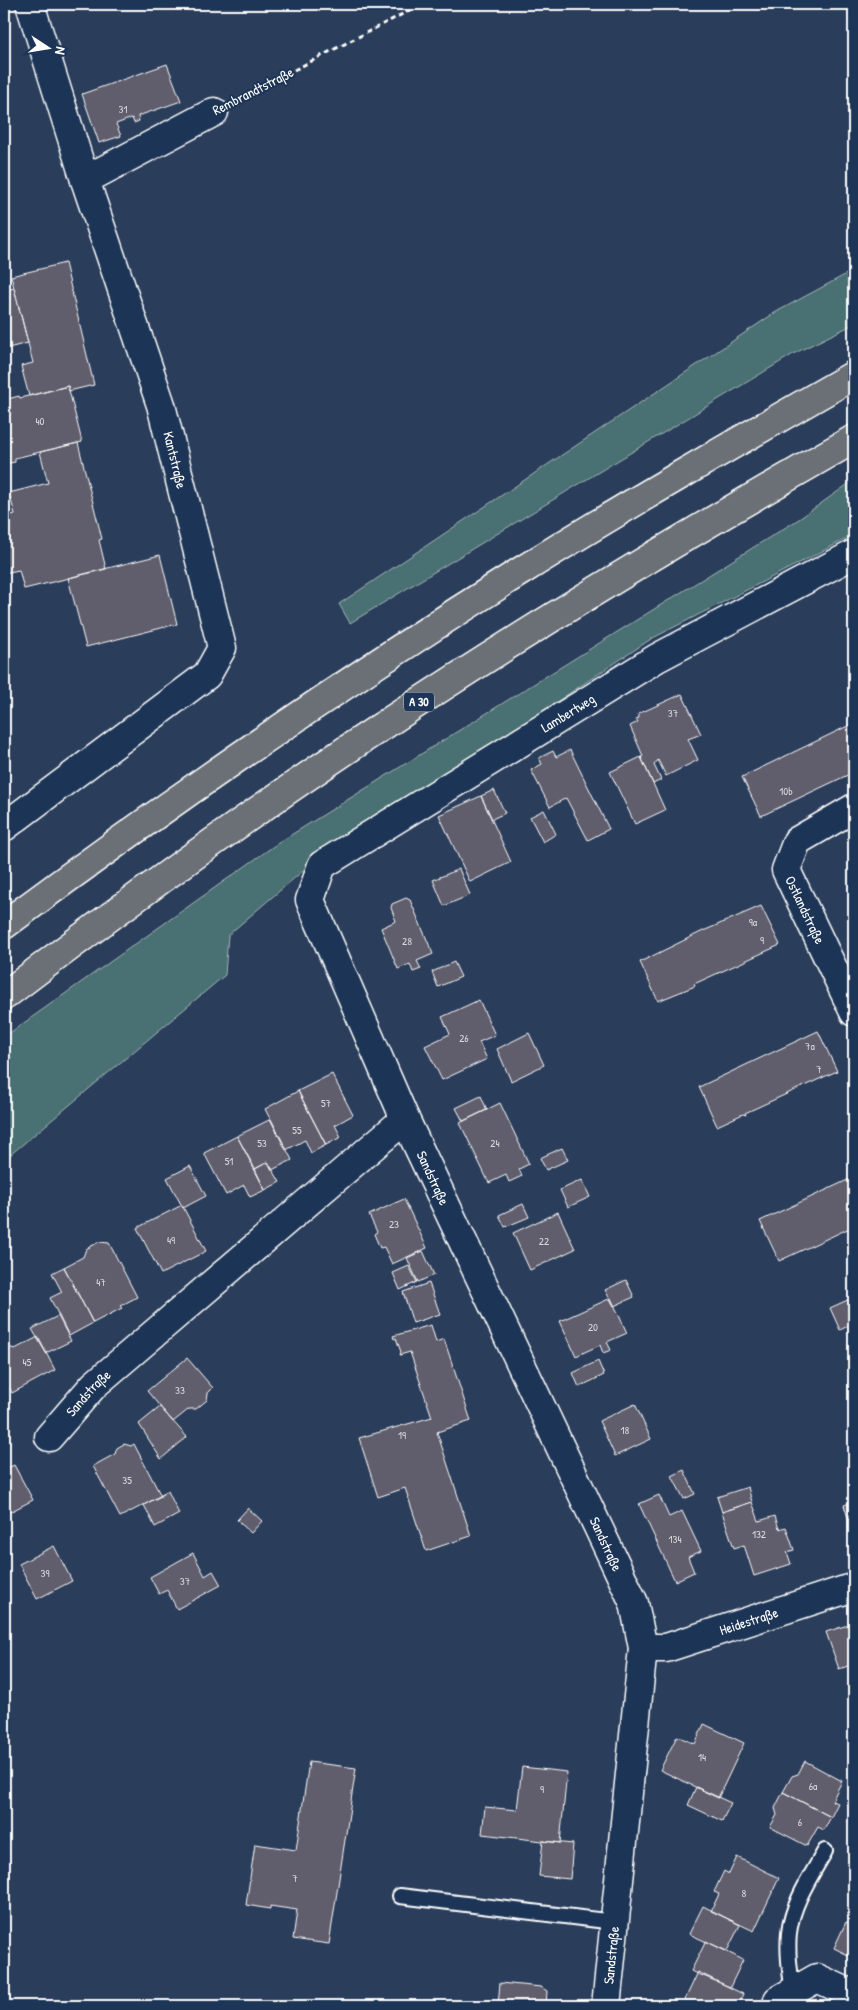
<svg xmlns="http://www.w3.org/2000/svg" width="858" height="2010" font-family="'Patrick Hand',sans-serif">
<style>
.green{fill:#496f72;stroke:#a4b7b8}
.building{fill:#605d6c;stroke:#fff}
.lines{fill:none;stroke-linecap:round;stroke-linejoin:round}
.service-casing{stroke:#fff;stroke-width:18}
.minor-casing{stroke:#fff;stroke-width:31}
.motorway-casing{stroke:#fff;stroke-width:31}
.path{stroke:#fff;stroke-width:3;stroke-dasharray:5 4;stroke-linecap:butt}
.service{stroke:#1d3557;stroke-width:14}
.minor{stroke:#1d3557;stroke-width:28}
.motorway{stroke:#6a7074;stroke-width:28}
.labels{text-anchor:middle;stroke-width:4;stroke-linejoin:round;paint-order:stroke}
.number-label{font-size:11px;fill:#d7d6da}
.shield{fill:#1d3557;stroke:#bbc2cd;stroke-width:1}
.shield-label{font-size:12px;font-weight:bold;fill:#fff}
.street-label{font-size:14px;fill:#fff;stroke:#1d3557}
</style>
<rect width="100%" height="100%" fill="#2a3d5b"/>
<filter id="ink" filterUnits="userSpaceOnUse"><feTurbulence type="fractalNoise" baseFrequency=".02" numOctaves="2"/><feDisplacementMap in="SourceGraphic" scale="10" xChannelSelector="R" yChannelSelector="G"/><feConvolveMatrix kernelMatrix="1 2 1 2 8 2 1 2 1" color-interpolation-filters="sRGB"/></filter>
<g filter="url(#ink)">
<path class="green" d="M854,270V324L795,353L350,623L339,604L776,312Z
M854,480V535L651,639L305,869L228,935L225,975L4,1160V1037L278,843L799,519Z"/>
<path class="building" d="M167,64L181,101L138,116L139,121L134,123L132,118L116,124L121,136L99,143L82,94Z
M65,263L94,385L69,391L68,386L29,396L21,366L33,363L11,276Z
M14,288L28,343L4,349V291Z
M68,386L82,442L15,458V462L4,464V400L19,396L20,398Z
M78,443L102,539L99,540L106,569L24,589L19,570L4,573V517L15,514L9,493L48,483L40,452Z
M160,555L177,624L86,647L68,578Z
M682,694L701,734L688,739L698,760L666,776L658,760L654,765L661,780L653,784L641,757L643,756L630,726L638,722L636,719L639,718L638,714Z
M854,723V772L761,816L742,777Z
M570,750L609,829L588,840L566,798L550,807L531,770L542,764L539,758L553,751L556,757Z
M641,757L665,810L635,824L610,772Z
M494,790L505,813L492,819L481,796Z
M481,796L511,862L470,882L439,815Z
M544,810L556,834L543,842L530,817Z
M459,869L470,895L444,906L433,880Z
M406,898L410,900L433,954L417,961L421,969L413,972L410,964L398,969L381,928L396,921L391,908L392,904Z
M761,906L780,945L694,984L695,986L658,1001L640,962L701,932Z
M454,962L461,977L438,987L432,972Z
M479,1000L495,1035L479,1042L487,1059L442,1080L425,1046L450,1034L442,1017Z
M818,1031L837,1071L745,1113L746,1115L743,1114L717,1126L699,1087Z
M529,1033L544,1065L511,1081L497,1049Z
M332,1074L353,1115L335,1125L341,1137L326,1145L298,1091Z
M298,1091L326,1145L311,1153L305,1140L286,1150L265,1109Z
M481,1096L487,1110L463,1121L456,1108Z
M500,1103L529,1164L519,1169L522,1176L509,1182L506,1175L489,1183L460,1123Z
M271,1119L292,1160L272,1170L268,1162L255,1169L237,1136Z
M237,1136L265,1190L250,1197L244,1185L226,1195L204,1153Z
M562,1148L568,1160L546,1170L540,1158Z
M268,1162L280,1182L265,1190L255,1169Z
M190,1166L206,1196L183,1208L167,1178Z
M854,1177V1226L779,1261L760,1221Z
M582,1180L590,1197L568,1207L560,1190Z
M404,1199L427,1248L392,1264L384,1247L380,1248L374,1234L377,1232L369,1215Z
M523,1204L529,1217L505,1227L499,1215Z
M182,1205L206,1251L161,1274L137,1228Z
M558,1212L575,1249L530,1270L513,1233Z
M99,1242L109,1243L137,1297L120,1306L122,1308L93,1323L64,1267L83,1257L86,1249Z
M423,1251L434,1275L418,1282L407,1258Z
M409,1266L417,1282L400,1290L393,1273Z
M64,1267L93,1323L69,1336L50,1298L62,1292L52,1273Z
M626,1280L634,1297L614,1306L605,1290Z
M429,1283L440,1314L413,1323L403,1292Z
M611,1298L627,1333L607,1342L611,1350L603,1353L600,1345L576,1356L560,1321Z
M852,1298L854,1303V1323L840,1330L830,1308Z
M58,1316L71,1341L46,1353L32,1329Z
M431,1325L436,1342L444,1339L471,1421L437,1432L471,1536L426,1551L405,1488L378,1497L359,1438L432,1417L410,1352L400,1355L401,1352L396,1338L394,1339L393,1336Z
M38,1337L55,1370L12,1393L4,1376V1349L8,1347L15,1349Z
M187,1358L213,1388L208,1393L207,1400L196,1409H189L173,1422L147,1391Z
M598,1361L604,1375L579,1387L573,1373Z
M635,1404L651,1439L615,1456L599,1421Z
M160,1407L187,1437L161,1459L139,1424Z
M124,1444L131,1446L134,1444L161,1496L120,1517L93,1466L115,1454L117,1448Z
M14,1465L33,1500L4,1515V1470Z
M684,1470L695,1494L684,1499L672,1476Z
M748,1487L752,1502L722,1512L717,1497Z
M168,1491L179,1514L155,1527L144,1505Z
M659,1495L669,1517L682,1511L701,1551L688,1557L694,1572L675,1581L639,1504Z
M752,1502L759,1521L775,1516L779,1529L786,1527L794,1550L787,1552L791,1564L754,1576L744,1545L734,1548L722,1512Z
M854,1502V1537L844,1505Z
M248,1508L262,1521L251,1533L237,1520Z
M54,1546L72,1581L37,1599L19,1564Z
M193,1553L205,1576L213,1571L221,1585L177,1609L167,1590L159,1594L150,1577Z
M854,1623V1664L839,1669L826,1632Z
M704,1724L744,1743L718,1798L660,1770L677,1736L695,1744Z
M805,1761L842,1781L832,1801L838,1803L831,1817L783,1792L792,1776L798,1774Z
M309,1762L356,1768L329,1944L293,1939L297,1910L270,1906V1909L246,1905L255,1844L296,1850Z
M522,1767L567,1772L560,1843L482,1834L485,1807L517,1810Z
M696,1787L731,1803L722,1821L688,1805Z
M783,1792L831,1817L824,1830L818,1827L807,1846L770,1827L777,1815L775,1808Z
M543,1841L573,1844L570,1879L539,1876Z
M737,1857L779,1878L754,1931L711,1911L719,1894L714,1892L724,1871L729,1874Z
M703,1906L740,1925L727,1951L689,1934Z
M846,1922L854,1925V1958L834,1948Z
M706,1941L743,1960L730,1987L691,1971Z
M698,1972L743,1994L737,2006H682Z
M500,1983L541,1987L547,1991L546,2006H498Z"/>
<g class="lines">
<g class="service-casing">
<path id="service" d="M400,1896L614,1922
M793,1992C790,1972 787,1953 789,1933C792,1904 811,1876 825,1851"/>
</g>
<g class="minor-casing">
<g id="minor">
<path d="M85,180L214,112"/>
<path id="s1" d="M854,808L797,841L786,870L854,1012"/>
<path d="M4,827L207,675L222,648L161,405L85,180L30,4"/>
<path id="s2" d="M49,1437L94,1385L405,1119"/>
<path id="s3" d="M643,1648H666L854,1587"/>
<path id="s4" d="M606,2006L643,1648L634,1603L405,1119L310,900L322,865L657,658L854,554"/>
<path d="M777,2006L778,2000L817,1978L854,1995"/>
</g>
</g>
<g class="motorway-casing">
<path id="motorway" d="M4,925C171,801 344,682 521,571C630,503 742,439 854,375
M4,996C129,901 256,809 387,723C539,622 696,529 854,439"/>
</g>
<path class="path" d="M238,99L422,4"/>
<use href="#service" class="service"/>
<use href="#minor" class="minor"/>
<use href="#motorway" class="motorway"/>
</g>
</g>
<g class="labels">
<g class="number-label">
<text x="123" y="113">31</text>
<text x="40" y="425">40</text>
<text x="673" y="717">37</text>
<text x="786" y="795">10b</text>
<text x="753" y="926">9a</text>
<text x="762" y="944">9</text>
<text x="407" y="945">28</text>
<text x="464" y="1042">26</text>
<text x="810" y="1050">7a</text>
<text x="819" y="1073">7</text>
<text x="326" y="1107">57</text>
<text x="297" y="1134">55</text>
<text x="262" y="1147">53</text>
<text x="495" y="1147">24</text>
<text x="229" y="1165">51</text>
<text x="394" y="1228">23</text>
<text x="171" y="1244">49</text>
<text x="544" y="1245">22</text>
<text x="101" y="1286">47</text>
<text x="593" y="1331">20</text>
<text x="27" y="1366">45</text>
<text x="180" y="1394">33</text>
<text x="625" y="1434">18</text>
<text x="402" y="1439">19</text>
<text x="127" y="1484">35</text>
<text x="759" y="1538">132</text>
<text x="675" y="1543">134</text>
<text x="45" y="1577">39</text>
<text x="185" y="1585">37</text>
<text x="702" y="1761">14</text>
<text x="813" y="1790">6a</text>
<text x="542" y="1793">9</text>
<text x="800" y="1826">6</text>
<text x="295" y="1882">7</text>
<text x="744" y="1897">8</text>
</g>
<rect class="shield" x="404" y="692.5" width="30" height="19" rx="4"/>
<g class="shield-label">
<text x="419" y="706">A 30</text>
</g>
<g class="street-label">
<text transform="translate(253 91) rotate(-27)" y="5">Rembrandtstraße</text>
<text transform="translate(175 460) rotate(76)" y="5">Kantstraße</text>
<text dy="5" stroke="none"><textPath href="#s4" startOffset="1506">Lambertweg</textPath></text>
<text dy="5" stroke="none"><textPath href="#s1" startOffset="141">Ostlandstraße</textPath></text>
<text transform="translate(433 1178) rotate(65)" y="5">Sandstraße</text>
<text dy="5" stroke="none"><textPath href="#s2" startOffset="59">Sandstraße</textPath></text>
<text transform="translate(606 1544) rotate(65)" y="5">Sandstraße</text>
<text dy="5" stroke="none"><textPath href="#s3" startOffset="110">Heidestraße</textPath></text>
<text dy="5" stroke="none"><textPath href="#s4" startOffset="51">Sandstraße</textPath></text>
</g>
</g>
<rect width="858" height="2010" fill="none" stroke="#1d3557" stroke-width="20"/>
<rect x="10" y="10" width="838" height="1990" fill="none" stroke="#fff" stroke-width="2" filter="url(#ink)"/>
<g transform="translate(48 48) rotate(102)" stroke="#1d3557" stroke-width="4" paint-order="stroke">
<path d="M0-4L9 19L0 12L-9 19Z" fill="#ffffff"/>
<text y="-8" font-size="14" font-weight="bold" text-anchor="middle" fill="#ffffff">N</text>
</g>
</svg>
